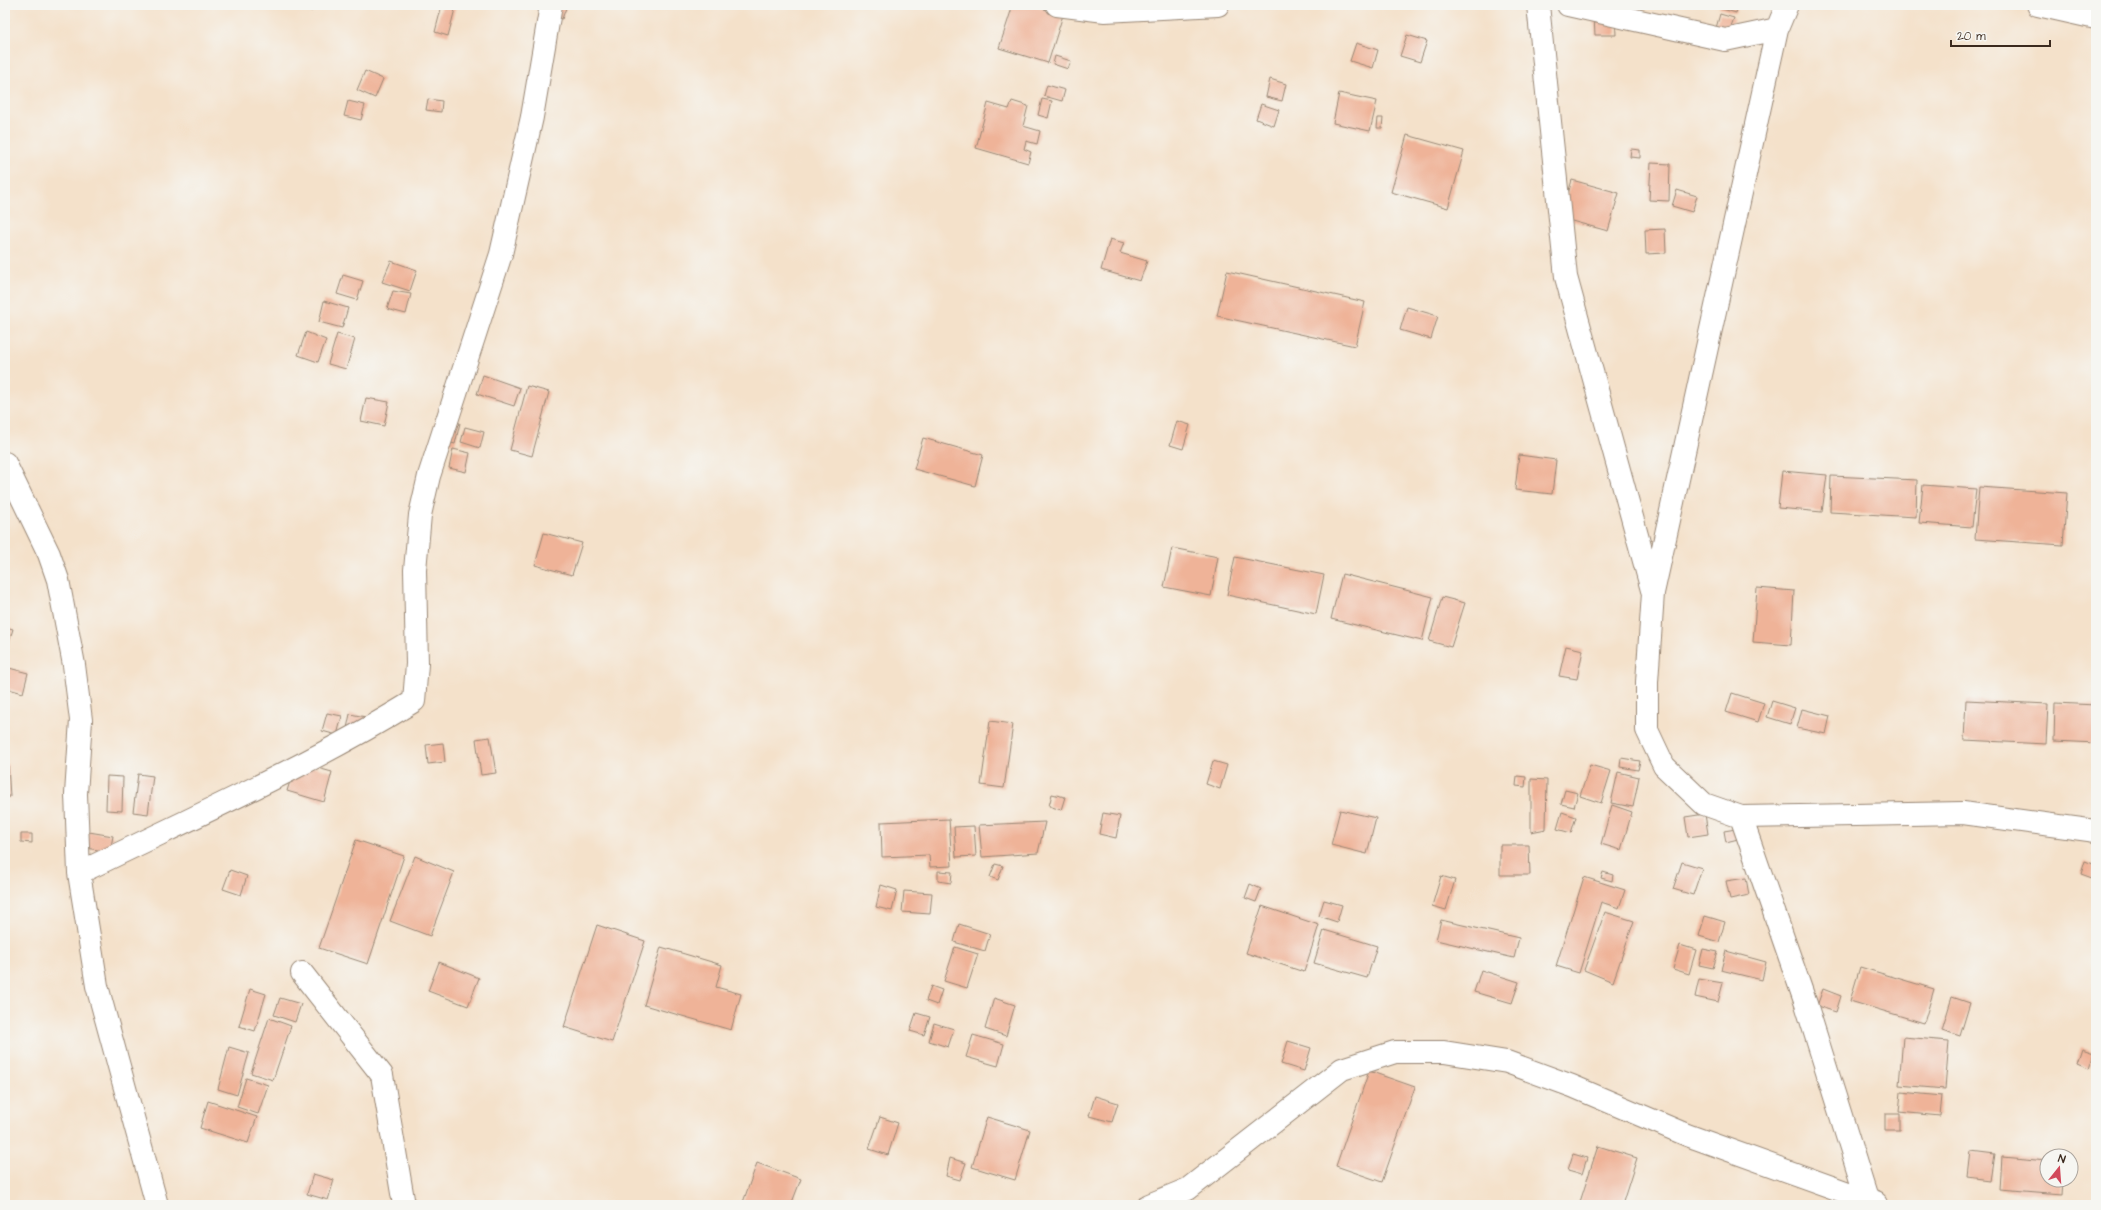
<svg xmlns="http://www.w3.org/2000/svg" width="2101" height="1210" font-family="'Architects Daughter',sans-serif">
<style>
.building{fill:#efb398}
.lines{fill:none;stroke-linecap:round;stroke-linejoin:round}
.street-casing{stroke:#988674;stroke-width:24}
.street{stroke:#fff;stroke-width:22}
</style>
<rect width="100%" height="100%" fill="#f6f6f2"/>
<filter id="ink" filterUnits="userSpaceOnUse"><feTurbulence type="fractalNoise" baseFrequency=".025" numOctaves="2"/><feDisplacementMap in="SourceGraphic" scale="8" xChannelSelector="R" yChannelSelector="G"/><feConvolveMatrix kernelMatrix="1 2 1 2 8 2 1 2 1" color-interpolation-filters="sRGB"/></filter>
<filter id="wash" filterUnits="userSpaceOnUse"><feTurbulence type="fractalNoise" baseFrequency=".012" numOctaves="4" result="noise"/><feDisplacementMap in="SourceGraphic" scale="16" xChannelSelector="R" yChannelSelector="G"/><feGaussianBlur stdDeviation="0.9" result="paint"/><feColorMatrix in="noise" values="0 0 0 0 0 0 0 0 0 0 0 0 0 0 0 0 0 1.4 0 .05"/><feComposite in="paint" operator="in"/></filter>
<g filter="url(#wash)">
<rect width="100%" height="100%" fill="#f4e1ca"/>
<g id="blocks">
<path class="building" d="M286,5H313L312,11Z
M442,5H456L448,36L435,32Z
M553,5H567L562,19L549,14Z
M1013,5H1031L1063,15L1048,63L999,48Z
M1720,5H1738L1736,13L1719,8Z
M1720,14L1734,18L1729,32L1716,28Z
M1615,16L1616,35H1595L1594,17Z
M1407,35L1427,41L1420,62L1400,56Z
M1356,43L1378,50L1373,68L1350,61Z
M1055,56L1071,61L1068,69L1053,64Z
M365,71L383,79L375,98L357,90Z
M1270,79L1286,84L1282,101L1266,97Z
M1047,85L1065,90L1062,101L1044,96Z
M1339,93L1377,101L1370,131L1333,123Z
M428,99L442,101L441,112L426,110Z
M1042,99L1052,101L1048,118L1038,115Z
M348,101L365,105L361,120L344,116Z
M1012,101L1028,106L1023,126L1040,131L1037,144L1026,141L1024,149L1031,152L1028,163L976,148L988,103L1009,109Z
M1261,104L1279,110L1274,126L1256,119Z
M1378,118H1383L1382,128H1377Z
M1407,135L1464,151L1448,208L1391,192Z
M1631,149L1640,150V158L1630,157Z
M1651,163L1670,164L1669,201L1649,200Z
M1572,180L1619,193L1608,231L1561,218Z
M1677,190L1697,196L1692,212L1672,206Z
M1665,229L1666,253L1646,254L1645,230Z
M1110,239L1124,243L1120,253L1147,261L1140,281L1101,270Z
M391,261L417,270L410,291L382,282Z
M1227,271L1365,302L1355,346L1217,316Z
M343,275L363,281L357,300L337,294Z
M393,291L411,294L406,314L387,309Z
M324,301L348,308L342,328L319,322Z
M1407,307L1438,316L1431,339L1400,330Z
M306,332L326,340L318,362L298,355Z
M337,334L355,339L346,369L328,364Z
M483,375L520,388L514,406L477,394Z
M527,386L549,392L532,456L510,450Z
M366,398L389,402L384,426L361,421Z
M441,419L460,423L455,444L436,439Z
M1177,421L1190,425L1183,449L1170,445Z
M465,427L484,432L480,448L461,442Z
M923,438L983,455L975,486L914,469Z
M453,449L470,453L466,472L449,468Z
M1519,455L1556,460L1552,494L1515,490Z
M1782,471L1827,475L1822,512L1778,508Z
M1831,476L1917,480L1916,517L1830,512Z
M1923,485L1976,489L1972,527L1919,523Z
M1979,487L2067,493L2063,545L1975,539Z
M544,533L582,543L572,575L535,565Z
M1172,548L1218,557L1211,596L1164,587Z
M1235,557L1324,575L1316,614L1227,595Z
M1342,574L1433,597L1422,641L1331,619Z
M1757,588L1794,591L1791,645L1753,642Z
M1442,597L1465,603L1451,647L1429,641Z
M5,627L13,629L7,648H5Z
M1566,646L1583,650L1577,679L1559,676Z
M9,668L28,673L23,693L5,688Z
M1732,693L1764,703L1758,722L1726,712Z
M1966,700L2048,704L2046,744L1964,740Z
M1772,701L1795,708L1790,724L1767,717Z
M2055,703L2096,705V743L2054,741Z
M1802,709L1830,716L1826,734L1797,728Z
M327,713L342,716L337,735L322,731Z
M350,714L371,718L346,733Z
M990,721L1013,724L1004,788L981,785Z
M490,737L496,773L481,775L476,739Z
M443,743L445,762L428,764L426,745Z
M1621,758L1640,761L1638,770L1620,767Z
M1213,761L1227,765L1220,789L1206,784Z
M296,762L332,772L324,802L287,791Z
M5,764H8L10,797L5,798Z
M1590,765L1611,771L1601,803L1580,796Z
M1618,772L1639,777L1633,807L1611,803Z
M138,774L153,776L148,814L133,812Z
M107,776L123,777L122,811L106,810Z
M1517,776L1526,777L1525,787L1516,786Z
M1531,779L1547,780L1546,829L1531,832Z
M1565,790L1578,793L1574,807L1561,804Z
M1052,794L1065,797L1061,810L1049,806Z
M1612,805L1632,812L1621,850L1601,844Z
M1340,810L1376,818L1367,854L1331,845Z
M1562,812L1576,817L1571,833L1557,829Z
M1103,813L1120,816L1116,838L1099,834Z
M1705,814L1708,834L1688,837L1685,817Z
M949,819L952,866L930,867L929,855L882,857L881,822Z
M1045,822L1038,853L982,857L979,825Z
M974,826L976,856L956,857L954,827Z
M1736,829L1738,839L1726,842L1724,831Z
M89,832L113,836L110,852L86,848Z
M21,834H32V843L21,842Z
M356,840L404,856L368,964L319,948Z
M1500,845H1529L1530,875H1500Z
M415,856L454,872L430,936L390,921Z
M2085,861L2096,865L2092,878L2081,874Z
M1682,862L1702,868L1693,895L1673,889Z
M995,864L1003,866L998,880L990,877Z
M230,870L247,876L241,895L223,889Z
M938,871L952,872L951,883L938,881Z
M1603,872L1613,875L1612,881L1601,878Z
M1441,876L1455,880L1446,910L1432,906Z
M1584,877L1625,890L1619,908L1601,902L1579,973L1556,966Z
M1746,878L1749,895L1730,899L1726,881Z
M1250,884L1261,889L1256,902L1245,898Z
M881,885L897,890L892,911L876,907Z
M904,891L932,893L930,914L902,912Z
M1324,900L1342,905L1337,922L1319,916Z
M1262,906L1319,925L1304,972L1246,953Z
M1605,912L1634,921L1613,982L1584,970Z
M1705,916L1725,922L1719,942L1699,936Z
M1441,920L1519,938L1514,958L1436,940Z
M959,924L990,934L985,951L954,942Z
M597,925L645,941L612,1042L564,1027Z
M1324,930L1377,946L1367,978L1314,963Z
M1680,945L1696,950L1689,974L1673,969Z
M661,947L722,965L716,987L741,994L731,1030L644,1005Z
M955,947L978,954L967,988L944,981Z
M1703,949L1718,952L1713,968L1699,965Z
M1726,951L1766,962L1762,980L1721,970Z
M439,962L479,978L468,1006L428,991Z
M1860,967L1934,989L1924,1023L1850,1001Z
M1481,970L1519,982L1512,1003L1474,992Z
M1699,979L1723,983L1718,1002L1695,997Z
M931,986L942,990L937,1005L926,1001Z
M250,989L266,994L255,1031L239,1026Z
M1823,989L1841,996L1836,1012L1817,1006Z
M1952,997L1970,1003L1960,1036L1942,1030Z
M280,998L301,1004L295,1022L274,1015Z
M994,998L1015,1005L1006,1036L985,1029Z
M916,1013L930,1017L924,1035L910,1031Z
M269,1018L291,1026L273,1080L251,1073Z
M934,1023L954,1029L948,1047L929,1041Z
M973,1035L1004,1044L998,1066L966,1057Z
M1903,1037L1949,1041L1945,1089L1899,1085Z
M1288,1041L1311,1048L1304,1071L1281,1064Z
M229,1047L249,1053L237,1095L218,1089Z
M2081,1048L2093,1052L2088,1068L2076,1063Z
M1369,1071L1415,1087L1382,1182L1336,1166Z
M246,1078L268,1085L258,1114L237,1107Z
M1901,1092L1942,1096L1940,1116L1899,1112Z
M1095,1096L1118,1103L1112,1122L1089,1116Z
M208,1101L257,1117L248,1143L200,1128Z
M1885,1114H1900V1130H1885Z
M880,1117L898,1123L888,1155L869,1149Z
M987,1117L1030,1130L1015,1180L972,1167Z
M1598,1146L1637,1158L1622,1205H1579Z
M1971,1152L1995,1155L1991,1181L1968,1178Z
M1573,1154L1587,1158L1582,1174L1568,1170Z
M2002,1156L2047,1160V1180H2062L2061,1195L2000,1190Z
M950,1158L966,1163L960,1180L946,1176Z
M757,1163L801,1179L791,1205H742Z
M313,1174L334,1180L328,1200L307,1194Z"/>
</g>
</g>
<g filter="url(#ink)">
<use href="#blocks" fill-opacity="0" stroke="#988674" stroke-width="1"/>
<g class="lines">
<g class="street-casing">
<path id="street" d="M1057,5L1105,11L1218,5
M1538,5L1566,277L1652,590
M1568,5L1725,40L1777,29
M1787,5L1777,29L1653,593L1647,682V730L1664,766L1704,804L1741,817L1806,1004L1867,1199
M2038,5L2096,18
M5,463L49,554L58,580L74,665L81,720L76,794L79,873L97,986L157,1205
M1741,817L1963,813L2096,831
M79,873C191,818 307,767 414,701L417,664L415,570L420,515L429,476L501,254L532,117L551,5
M302,973L382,1075L404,1205
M1149,1205L1188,1189L1342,1069L1395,1052H1444L1507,1062L1572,1086L1687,1135L1876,1203"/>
</g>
<use href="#street" class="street"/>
</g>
</g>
<rect width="2101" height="1210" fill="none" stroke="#f6f6f2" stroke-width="20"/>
<g transform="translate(2059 1168) rotate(17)"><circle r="19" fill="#f6f6f2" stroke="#aba49d"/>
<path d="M0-3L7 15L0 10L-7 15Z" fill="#d1495b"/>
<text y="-6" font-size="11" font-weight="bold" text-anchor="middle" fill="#3b2a1e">N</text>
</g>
<path d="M1951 40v6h99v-6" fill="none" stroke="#3b2a1e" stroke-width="2"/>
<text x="1957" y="40" font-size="12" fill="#3b2a1e" stroke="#f6f6f2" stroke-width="3" paint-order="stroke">20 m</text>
</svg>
